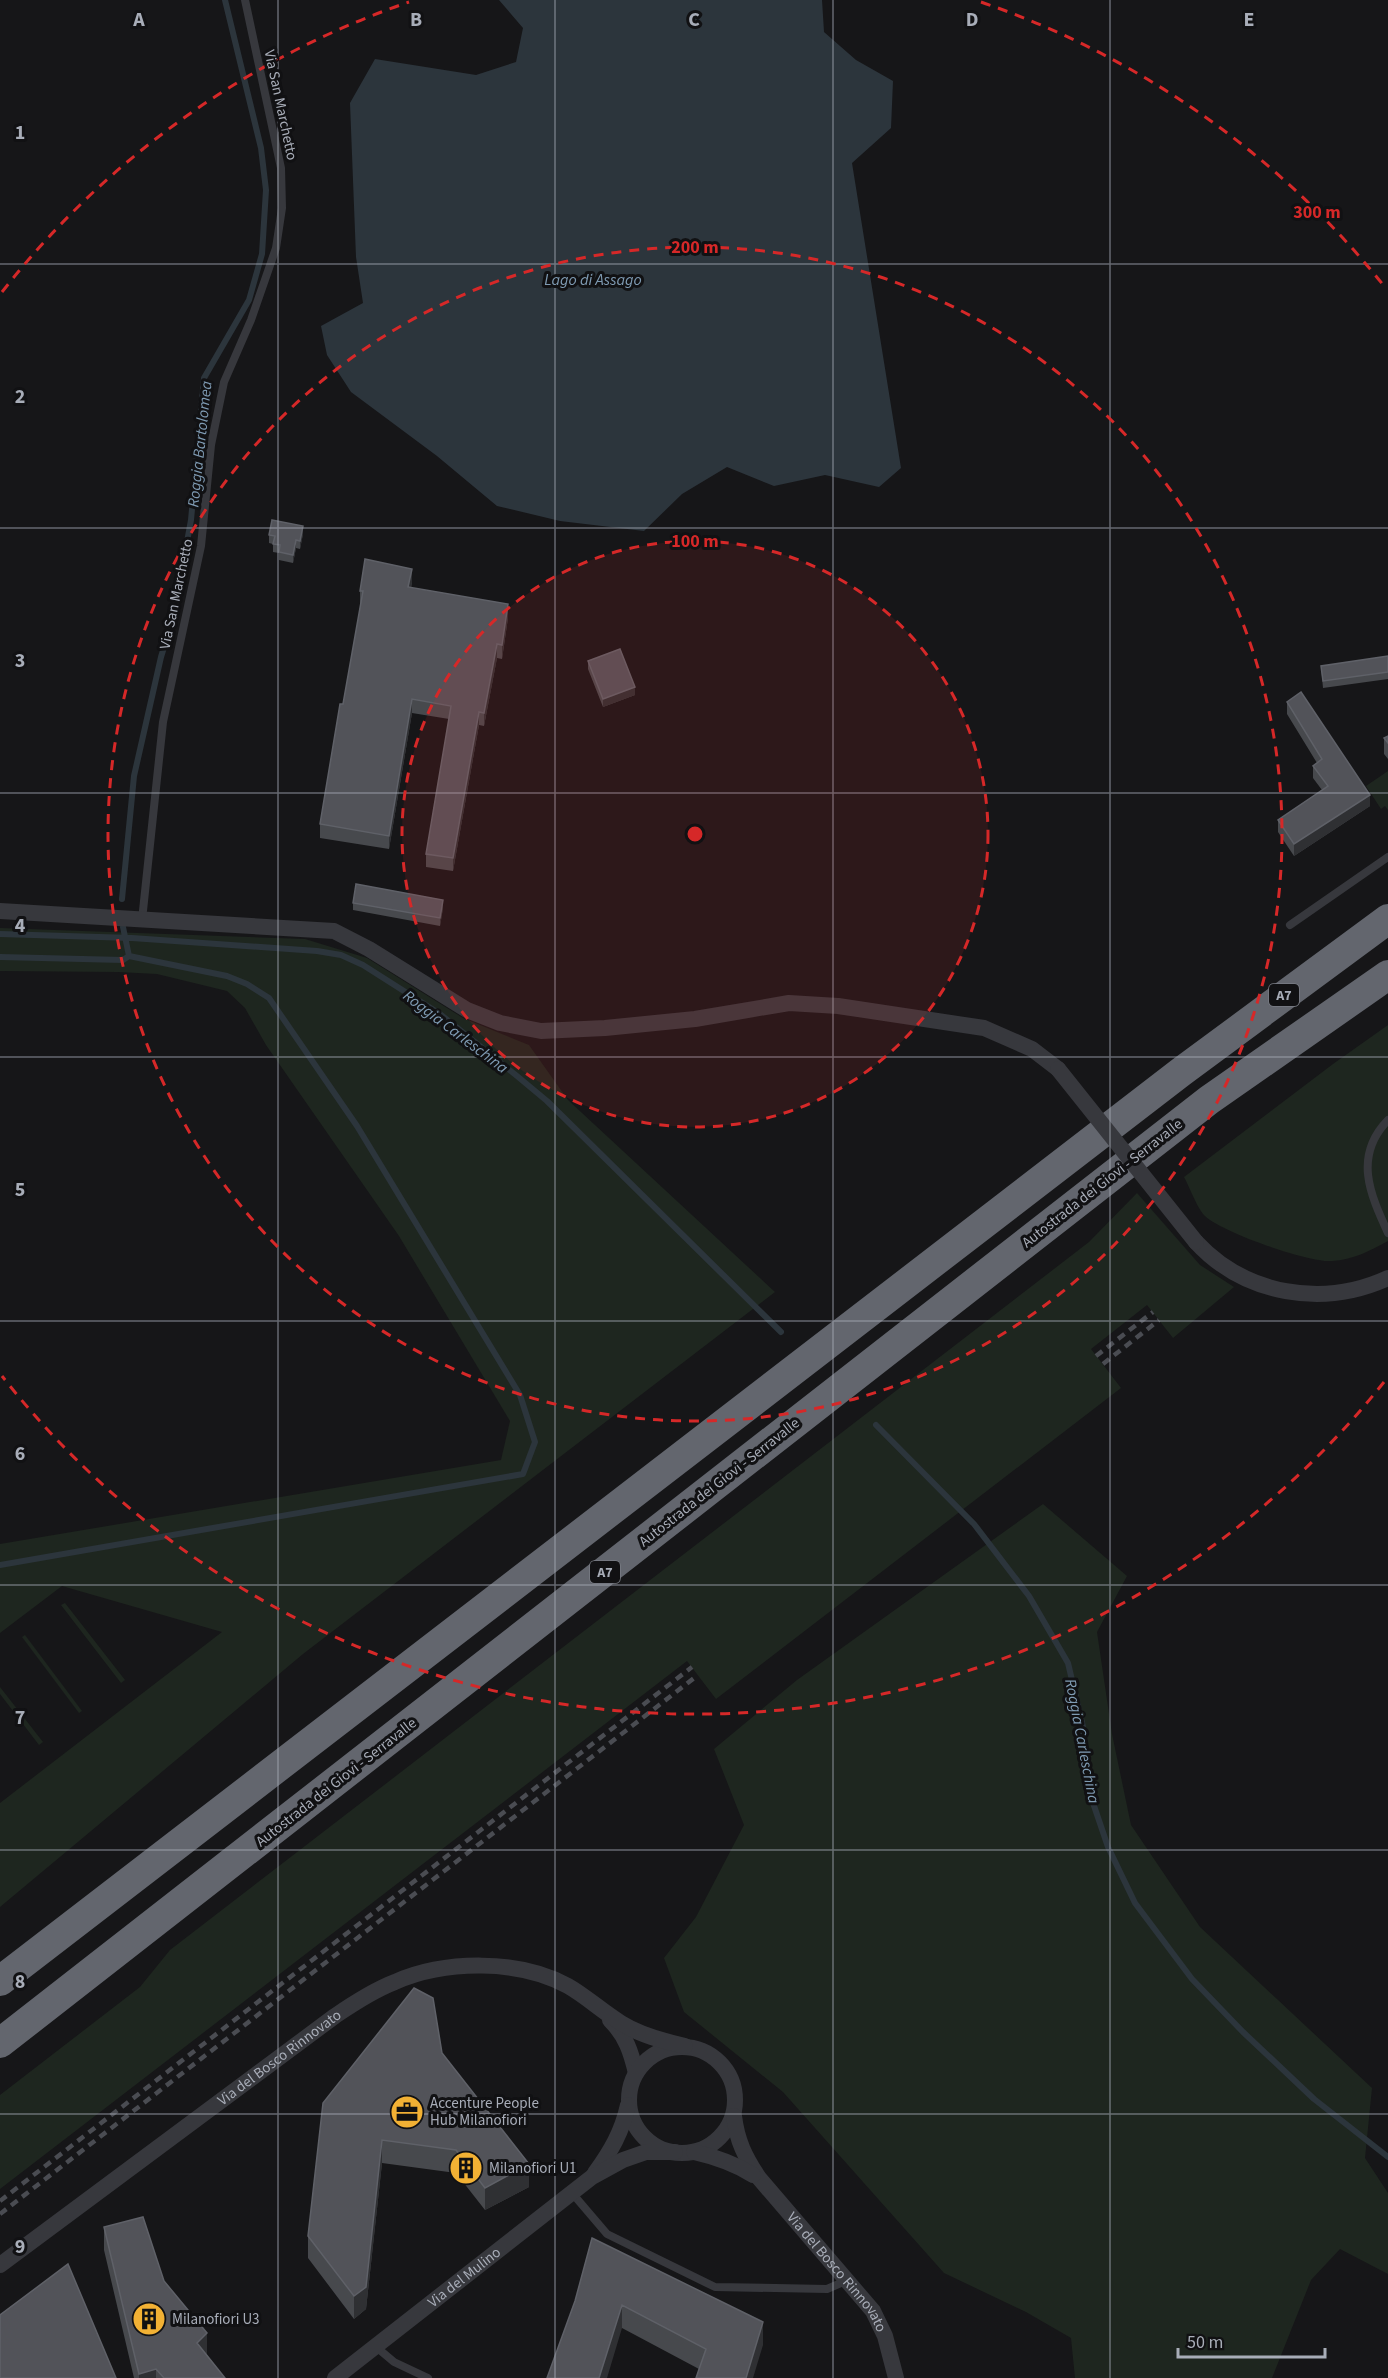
<svg xmlns="http://www.w3.org/2000/svg" width="1388" height="2378" font-family="'Source Sans 3',sans-serif">
<style>
.green{fill:#1e261f}
.water{fill:#2c353c}
.lines{fill:none;stroke-linecap:round;stroke-linejoin:round}
.stream{stroke:#2c353c;stroke-width:6}
.lane{stroke:#37383d;stroke-width:8}
.street{stroke:#37383d;stroke-width:16}
.highway{stroke:#63666e;stroke-width:30}
.rail{stroke:#4a4c52;stroke-width:4.5;stroke-dasharray:8 6;stroke-linecap:butt}
.street-bridge{stroke:#37383d;stroke-width:16}
.wall{fill:#47494d}
.shaded-wall{fill:#2f3033}
.building{fill:#525359;stroke:#5f6168;stroke-width:1.5}
.grid{fill:none;stroke:#a8adb8;stroke-width:1.5;stroke-opacity:0.55}
.ring{fill:none;stroke:#d62828;stroke-width:3;stroke-dasharray:10 8}
.labels{text-anchor:middle;stroke-width:6;stroke-linejoin:round;paint-order:stroke}
.shield{fill:#111113;stroke:#7b7e86;stroke-width:1.5}
.shield-label{font-size:14px;font-weight:bold;fill:#a8adb8}
.street-label{font-size:15px;fill:#a8adb8;stroke:#111113}
.poi-label{font-size:15px;fill:#a8adb8;stroke:#111113;text-anchor:start}
.water-label{font-size:16px;font-style:italic;fill:#7f9bb3;stroke:#111113}
.grid-label{font-size:20px;text-anchor:middle;font-weight:bold;fill:#a8adb8;stroke:#111113;stroke-width:6;stroke-linejoin:round;paint-order:stroke}
.centre{fill:#d62828;stroke:#111113;stroke-width:3}
.ring-label{font-size:18px;text-anchor:middle;font-weight:bold;fill:#d62828;stroke:#111113;stroke-width:6;stroke-linejoin:round;paint-order:stroke}
</style>
<rect width="100%" height="100%" fill="#161618"/>
<path class="green" d="M1388,771V810L1385,806L1381,809L1366,786Z
M0,928L305,939L367,958L463,1018L529,1045L568,1100L775,1292L303,1654L0,1907V1803L222,1632L62,1586L0,1633V1544L501,1460L510,1421L399,1236L266,1045L245,1008L227,991L157,974L118,972L0,971Z
M1388,1025V1241C1369,1251 1353,1260 1332,1261C1309,1263 1217,1231 1203,1214C1195,1203 1190,1188 1184,1177L1333,1064Z
M1137,1193L1200,1265L1234,1287L1173,1338L1147,1305L1091,1349L1121,1388L716,1699L687,1661L0,2189V2095L140,1987L170,1950L1089,1242Z
M1043,1504L1127,1576L1097,1632L1112,1734L1131,1825L1200,1927L1372,2088L1365,2158L1388,2193V2274L1340,2249L1311,2280L1272,2378H1075L1071,2338L1026,2312L944,2273L783,2092L684,2012L664,1958L696,1917L744,1825L714,1749L797,1680Z
M65,1603L125,1680L121,1683L61,1605Z
M25,1635L82,1711L79,1713L22,1637Z
M0,1687L43,1742L39,1745L0,1694Z"/>
<path class="water" d="M499,0H822L824,32L856,60L893,81L891,128L852,163L901,468L879,487L825,475L774,486L727,467L682,494L644,531L560,521L497,506L437,456L351,392L327,355L321,326L363,303L356,257L350,103L375,59L476,75L516,62L523,28Z"/>
<g class="lines">
<path class="stream" d="M122,899L134,776L161,657L173,618L191,520L204,378L249,300L262,254L266,190L261,148L225,0
M0,934L132,938L317,951L341,955L363,965L440,1014L517,1076L547,1101L781,1332
M0,957L123,960L129,956L123,927
M876,1425L974,1524L1029,1596L1068,1663L1083,1727L1089,1791L1108,1847L1135,1903L1192,1979L1243,2032L1314,2099L1388,2157
M0,1565L523,1474L535,1442L520,1395L357,1126L269,998L247,984L227,976L129,956"/>
<path class="lane" d="M142,920L163,722L201,546L211,445L224,382L251,320L276,248L282,208L281,168L245,0
M1290,925L1388,857
M1388,1120C1353,1156 1370,1194 1388,1233
M572,2193L607,2234L715,2287L827,2289L848,2280
M375,2346L394,2362L428,2378"/>
<g class="street">
<path d="M0,911L334,931L369,949L467,1010L500,1023L541,1031L605,1028L695,1019L789,1003L838,1006L984,1028L1032,1049L1058,1069"/>
<path d="M1196,1242C1245,1295 1323,1308 1388,1278"/>
<path d="M610,2020C626,2036 631,2052 636,2073"/>
<circle cx="682" cy="2100" r="53"/>
<path id="s1" d="M734,2116C737,2141 745,2157 759,2178L873,2311L885,2336L896,2378"/>
<path d="M694,2152C716,2157 734,2163 753,2175"/>
<path d="M595,2173C611,2151 622,2132 628,2105"/>
<path id="s2" d="M0,2265L335,2016C354,2003 374,1990 395,1982C445,1960 519,1959 568,1986C587,1997 603,2012 621,2023C640,2035 663,2041 685,2046"/>
<path id="s3" d="M335,2378L592,2177L623,2160L646,2152H675"/>
</g>
<path class="highway" d="M0,1981L1181,1072L1388,919
M0,2043L1209,1100L1388,975"/>
<path class="rail" d="M1096,1356L1153,1312
M1103,1364L1159,1320
M0,2201L692,1667
M0,2214L698,1675"/>
<path class="street-bridge" d="M1058,1069L1196,1242"/>
</g>
<path class="wall" d="M303,534L300,549L296,548L293,563L279,560V553L273,552V544L269,543V535Z
M412,582L411,588L508,618L502,659L497,658L484,726L479,725L453,871L426,867V854L449,719L412,713L389,849L320,838V824L343,704L361,604H360V591Z
M1388,656V679L1323,688L1321,666Z
M588,661L635,695L603,707L588,669Z
M1287,702L1370,806L1294,856L1278,832V820L1322,790L1313,778V766L1317,763L1287,714Z
M1388,736V759L1384,754V738Z
M353,903L443,908L440,926L353,910Z
M442,2053L529,2187L485,2210L456,2173L382,2163L366,2309L354,2319L308,2258V2236Z
M104,2227L207,2355L225,2378H134L104,2250Z
M592,2238L763,2345L699,2369L622,2328L575,2301Z"/>
<path class="shaded-wall" d="M303,526V534L300,549V541Z
M296,540V548L293,563V555Z
M412,569V582L408,600V587Z
M508,604V618L502,659V645Z
M497,644V658L484,726V713Z
M635,687V695L603,707V699Z
M412,699V713L389,849V836Z
M479,712V725L453,871V858Z
M1370,795V806L1294,856V844Z
M443,900V908L440,926V918Z
M382,2140V2163L366,2309L354,2319V2296Z
M529,2164V2187L485,2210V2188Z
M622,2305V2328L607,2378H599Z
M763,2322V2345L753,2378H746Z
M207,2333V2356L197,2343Z
M156,2369V2378H139V2374Z"/>
<path class="building" d="M272,520L303,526L300,541L296,540L293,555L279,552L280,545L273,544L275,536L269,535Z
M365,559L412,569L408,587L508,604L502,645L497,644L484,713L479,712L453,858L426,854L451,706L412,699L389,836L320,824L340,704H343L363,591H360Z
M620,649L635,687L603,699L588,661Z
M1388,656V672L1323,681L1321,666Z
M1301,692L1370,795L1294,844L1278,820L1328,786L1313,766L1322,759L1287,702Z
M1388,736V743L1384,738Z
M356,884L443,900L440,918L353,903Z
M414,1988L433,1998L442,2053L529,2164L485,2188L456,2150L382,2140L366,2287L354,2296L308,2236L323,2103Z
M143,2217L164,2281L207,2333L197,2343L225,2378H164L156,2369L139,2374L104,2227Z
M592,2238L763,2322L746,2378H696L706,2349L622,2305L599,2378H547L575,2301Z
M68,2264L116,2378H0V2315Z"/>
<path class="grid" d="M278,0V2378M555,0V2378M833,0V2378M1110,0V2378M0,264H1388M0,528H1388M0,793H1388M0,1057H1388M0,1321H1388M0,1585H1388M0,1850H1388M0,2114H1388"/>
<circle cx="695" cy="834" r="293" fill="#d62828" fill-opacity=".12"/>
<g class="ring">
<circle cx="695" cy="834" r="293"/>
<circle cx="695" cy="834" r="587"/>
<path d="M1384 1382A880 880 0 0 1 2 1376M2 292A880 880 0 0 1 409 2M981 2A880 880 0 0 1 1384 286"/>
</g>
<defs>
<g id="office-disc" transform="scale(1.725)"><circle r="9.5" fill="#f2b134" stroke="#111113"/><path d="M-6-3h4V-5.5h4V-3h4V5H-6ZM-1-4.5V-3h2v-1.5ZM-6 0V1H6V0Z" fill="#111"/></g>
<g id="building-disc" transform="scale(1.725)"><circle r="9.5" fill="#f2b134" stroke="#111113"/><path d="M-4-6H4V6H1V3H-1V6H-4ZM-2.5-4.3h1.7v1.8h-1.7ZM.8-4.3h1.7v1.8H.8ZM-2.5-1h1.7V.8h-1.7ZM.8-1h1.7V.8H.8Z" fill="#111"/></g>
</defs>
<g fill-rule="evenodd">
<use href="#office-disc" x="407" y="2112"/>
<use href="#building-disc" x="466" y="2168"/>
<use href="#building-disc" x="149" y="2319"/>
</g>
<g class="labels">
<g class="shield">
<rect x="1269" y="984" width="30" height="22" rx="4.5"/>
<rect x="590" y="1561" width="30" height="22" rx="4.5"/>
</g>
<g class="shield-label">
<text x="1284" y="1000">A7</text>
<text x="605" y="1577">A7</text>
</g>
<g class="street-label">
<text transform="translate(281 105) rotate(78)" y="5">Via San Marchetto</text>
<text transform="translate(176 594) rotate(-78)" y="5">Via San Marchetto</text>
<text transform="translate(1102 1183) rotate(-38)" y="5">Autostrada dei Giovi - Serravalle</text>
<text transform="translate(719 1482) rotate(-38)" y="5">Autostrada dei Giovi - Serravalle</text>
<text transform="translate(336 1782) rotate(-38)" y="5">Autostrada dei Giovi - Serravalle</text>
<text dy="5" stroke="none"><textPath href="#s2" startOffset="348">Via del Bosco Rinnovato</textPath></text>
<text dy="5" stroke="none"><textPath href="#s1" startOffset="190">Via del Bosco Rinnovato</textPath></text>
<text dy="5" stroke="none"><textPath href="#s3" startOffset="164">Via del Mulino</textPath></text>
</g>
<g class="poi-label">
<text x="430" y="2108">Accenture People<tspan x="430" dy="17">Hub Milanofiori</tspan></text>
<text x="489" y="2173">Milanofiori U1</text>
<text x="172" y="2324">Milanofiori U3</text>
</g>
<g class="water-label">
<text x="593" y="285">Lago di Assago</text>
<text transform="translate(199 444) rotate(-84)" y="6">Roggia Bartolomea</text>
<text transform="translate(456 1031) rotate(37)" y="6">Roggia Carleschina</text>
<text transform="translate(1083 1741) rotate(79)" y="6">Roggia Carleschina</text>
</g>
</g>
<g class="grid-label">
<text x="139" y="26">A</text>
<text x="416" y="26">B</text>
<text x="694" y="26">C</text>
<text x="972" y="26">D</text>
<text x="1249" y="26">E</text>
<text x="20" y="139">1</text>
<text x="20" y="403">2</text>
<text x="20" y="667">3</text>
<text x="20" y="932">4</text>
<text x="20" y="1196">5</text>
<text x="20" y="1460">6</text>
<text x="20" y="1724">7</text>
<text x="20" y="1988">8</text>
<text x="20" y="2253">9</text>
</g>
<circle cx="695" cy="834" r="9" class="centre"/>
<g class="ring-label">
<text x="1317" y="218">300 m</text>
<text x="695" y="253">200 m</text>
<text x="695" y="547">100 m</text>
</g>
<path d="M1178 2348v9h147v-9" fill="none" stroke="#a8adb8" stroke-width="3"/>
<text x="1187" y="2348" font-size="18" fill="#a8adb8" stroke="#111113" stroke-width="4.5" paint-order="stroke">50 m</text>
</svg>
